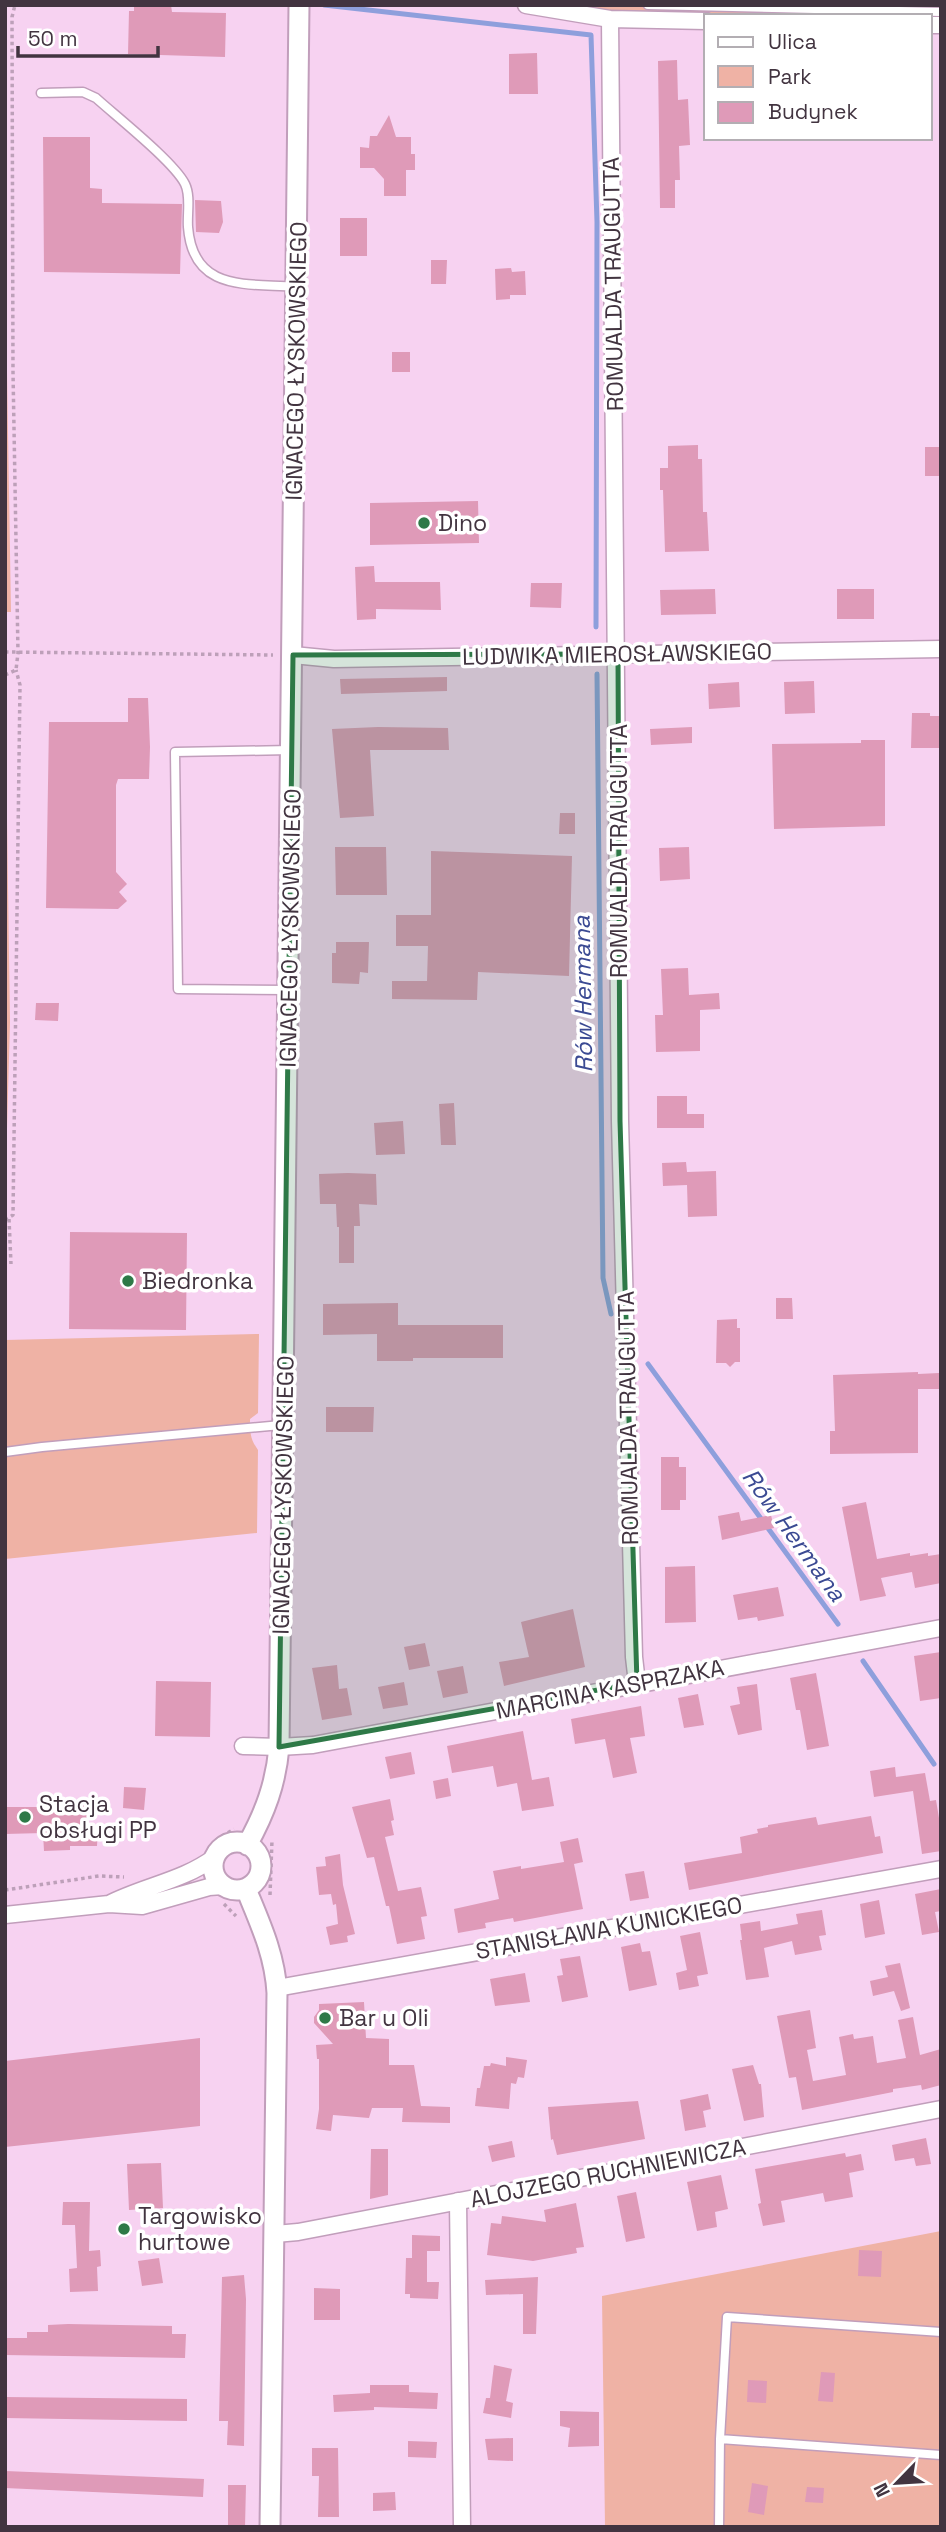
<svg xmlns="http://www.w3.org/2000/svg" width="946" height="2532" font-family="'Space Grotesk',sans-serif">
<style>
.green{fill:#efb2a5}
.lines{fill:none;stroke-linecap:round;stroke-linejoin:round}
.stream{stroke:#8e9fdc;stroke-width:5}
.building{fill:#df9ab8}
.service-casing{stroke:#c19ebb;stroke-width:11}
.minor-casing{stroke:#c19ebb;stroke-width:19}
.tertiary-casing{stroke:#c19ebb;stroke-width:23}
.path{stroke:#bda0b9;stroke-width:3.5;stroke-dasharray:3.5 3.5;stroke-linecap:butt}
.service{stroke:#fff;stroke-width:8}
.minor{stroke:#fff;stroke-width:16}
.tertiary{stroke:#fff;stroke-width:19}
.marked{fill:#2e7947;fill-opacity:0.2;stroke:#2e7947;stroke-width:5;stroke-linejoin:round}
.poi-dot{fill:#2e7947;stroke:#fff;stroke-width:2.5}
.labels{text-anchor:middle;stroke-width:7;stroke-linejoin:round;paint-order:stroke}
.street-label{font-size:23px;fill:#423440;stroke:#fff}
.poi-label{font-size:23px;fill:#423440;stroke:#fff;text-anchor:start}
.water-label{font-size:24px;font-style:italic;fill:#3b4a93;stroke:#fff}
</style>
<rect width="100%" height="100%" fill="#f7d2f1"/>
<path class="green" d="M568,5H941V21H930V16H772L609,11Z
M5,263L6,312L11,612H5Z
M5,682L10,1022L5,1200Z
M259,1334L258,1413L250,1419C250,1432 250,1439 258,1450L257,1533L5,1559V1340Z
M941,2231V2527H605L602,2296Z"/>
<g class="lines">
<path class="stream" d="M324,5L591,35L597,222L596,627
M597,674L603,1278L611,1314
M648,1364L838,1624
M863,1661L934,1764"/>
</g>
<path class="building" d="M134,5H171L172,12L226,13L225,57L128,54L129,11H134Z
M537,53L538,94H509V54Z
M677,60L678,100L688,99L690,145L679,146L680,180H675V208H660L658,61Z
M389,115L396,137H411V154H415V170H406V196H384V179L374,168H360V147L369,148L370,136H377Z
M43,137H90V188L102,189V203L182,204L180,274L44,272Z
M195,200L221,201L223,222L219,233L196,232Z
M340,218H367V256H340Z
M431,260H447L446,284H431Z
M511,268L512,272L525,271L526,295H510V299L496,300L495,269Z
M392,352H410V372H392Z
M698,445V459H702L703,512H707L709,551L665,552L663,490H660V468H668V446Z
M925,447H941V476H925Z
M478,501L479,543L370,545V503Z
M374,566L375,582H440L441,610L376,609V619L357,620L355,567Z
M531,583H562L561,608L530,607Z
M715,589L716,614L661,615L660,590Z
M837,589H874V619H837Z
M447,677V691L341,694L340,679Z
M814,681L815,713L785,714L784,682Z
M739,682L740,707L709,709L708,684Z
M128,698H148L150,747L149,779H118L116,785V872L127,884L119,892L127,901L118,909L46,908L49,722H128Z
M912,713H930V716H941V748H911Z
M378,727L448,728L449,750H370L374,816L340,818L332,729Z
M692,727V743L651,745L650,729Z
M861,740H885V826L774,829L772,744L861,743Z
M560,813H575V834H559Z
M335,847H386L387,895H336Z
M689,847L690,879L660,881L659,848Z
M431,851L572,856L569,976L478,972L477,1000L392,999V981H427L428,946H396V915H431Z
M336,942H369L368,973L360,972L359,984L332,983V953H336Z
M688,968L689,995L719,993L720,1009L700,1010V1051L656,1052L655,1015H663L661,969Z
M36,1003H59L58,1021L35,1020Z
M657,1096H687V1114H704V1128H657Z
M454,1103L456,1145H441L439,1104Z
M403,1121L405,1154L376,1155L374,1123Z
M686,1162L687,1172L716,1171L717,1216L688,1217L687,1185L663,1186L662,1163Z
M348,1173L376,1174L377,1205L359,1204L360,1226H354V1263H339V1227H337L336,1204H320L319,1174Z
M70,1232L187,1233L186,1330L69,1329Z
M776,1298H792L793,1319H776Z
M398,1303V1325H503V1358H413V1361H377V1334L323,1335V1304Z
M737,1319V1328H740V1362H735L730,1367L726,1363H716L717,1320Z
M918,1372V1374L939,1373L940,1389H918V1453L830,1454V1431H835L833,1375Z
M326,1407H374L373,1432H326Z
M661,1457H679V1467H686V1500H680V1510H661Z
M866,1502L877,1559L910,1553V1556L928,1553V1556L941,1554V1583L915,1588L912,1572L881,1578L886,1596L860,1601L842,1507Z
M739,1512L741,1521L771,1515L774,1528L722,1540L718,1516Z
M695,1566L696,1622L665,1623V1567Z
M778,1587L784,1616L758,1621L757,1617L738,1620L733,1595Z
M573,1609L585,1667L504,1686L499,1662L529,1657L521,1622Z
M425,1643L430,1666L409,1670L404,1647Z
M941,1652V1698L920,1701L914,1656Z
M337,1665L339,1689L347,1688L352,1715L322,1720L312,1668Z
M463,1666L468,1693L443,1698L437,1671Z
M816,1673L829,1746L807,1750L800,1710H796L790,1678Z
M156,1681L211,1682L210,1737L155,1736Z
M404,1682L408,1705L383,1709L378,1687Z
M757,1684L762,1730L738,1735L730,1706L740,1704L737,1687Z
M698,1694L704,1725L684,1728L678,1698Z
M641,1706L645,1736L630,1738L637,1773L613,1778L605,1739L575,1744L571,1719Z
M523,1731L532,1780L549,1777L554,1806L522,1811L517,1783L497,1787L493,1766L452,1773L447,1746Z
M411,1752L415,1774L390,1779L385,1757Z
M895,1767L896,1777L925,1773L930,1801L936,1800L939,1818H941V1851L922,1854L913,1791L874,1797L870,1771Z
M448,1778L451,1796L436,1799L433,1781Z
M124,1787L146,1788L144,1810L123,1808Z
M65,1799V1806L88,1805V1827H98L97,1846H70V1850L44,1851L43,1833L5,1834V1807H48L47,1800Z
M390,1799L394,1820L391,1821L394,1835L385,1837L398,1891L421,1887L427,1916L421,1917L425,1939L397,1944L389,1906H386L374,1857L367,1858L352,1807Z
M871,1816L875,1837L880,1836L883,1853L689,1890L684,1863L742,1853L740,1837L758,1833L757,1829L768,1827V1825L816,1817L818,1825Z
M578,1838L583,1862L574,1864L583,1909L514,1922L513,1918L485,1923L486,1928L458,1933L454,1909L499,1899L493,1871L521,1866V1869L564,1862L560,1842Z
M340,1854L343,1885L355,1934L347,1936L348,1942L330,1945L326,1927L338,1924L336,1904L333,1905L331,1894L319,1895L316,1867L326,1866L325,1857Z
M644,1871L649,1898L630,1901L625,1874Z
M941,1889V1911L935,1912L939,1932L922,1935L915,1894Z
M879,1900L885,1934L865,1938L860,1904Z
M822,1910L826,1935L819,1936L822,1950L795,1955L792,1941L764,1948L769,1977L746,1980L740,1940H742L740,1924L760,1921L761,1931L798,1924L796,1914Z
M700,1932L708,1974L697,1976L699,1986L679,1990L676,1973L687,1970L680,1936Z
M640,1943L642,1952L650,1951L657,1985L629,1991L621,1947Z
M580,1956L588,1997L562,2002L557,1976L563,1975L560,1959Z
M900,1963L910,2008L901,2011L894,1991L873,1996L870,1981L888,1977L885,1966Z
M525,1973L530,2002L495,2006L490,1979Z
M364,2002L366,2038L389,2039V2065H414L421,2106L450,2107V2123L402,2122L403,2108H372L369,2118L333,2115L331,2131L316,2129L319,2109V2059H317L316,2045L333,2044L314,2023V2017L319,2010V2004Z
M810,2010L816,2048L807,2050L813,2081L846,2075L839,2037L853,2034L854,2039L873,2036L877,2063L906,2058L898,2020L913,2017L920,2055L941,2049V2085L922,2090L921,2085L893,2089V2092L802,2110L796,2077L789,2078L777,2016Z
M200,2038V2126L5,2147V2061Z
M506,2057L527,2060L524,2078L518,2077L516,2084L511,2083L509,2109L475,2106L477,2088H480L484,2066H490L491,2063L506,2066Z
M753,2065L759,2084H761L764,2117L744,2121L732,2069Z
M708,2094L711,2109L703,2111L706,2127L685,2131L680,2100Z
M638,2101L645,2139L557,2155L553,2139L551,2140L548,2107Z
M926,2138L931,2164L916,2166L914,2158L895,2161L892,2145Z
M512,2141L515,2157L492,2162L488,2146Z
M371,2149H388V2195L370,2199Z
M845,2153L846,2157L861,2154L864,2170L849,2173L853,2197L825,2202L823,2193L781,2201L785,2222L763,2226L758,2204L761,2203L755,2169Z
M161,2163L163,2208L129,2210L127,2164Z
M721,2175L728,2209L715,2212L717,2227L697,2231L687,2182Z
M636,2192L645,2238L626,2242L617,2196Z
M63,2202H90L89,2251L100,2250L101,2266L97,2267L98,2291L70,2292L69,2269L77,2268L75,2225H62Z
M576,2203L584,2247L576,2248L577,2253L533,2261L487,2255L491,2223L501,2224L502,2216L546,2222L544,2210Z
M412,2235L440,2236V2251H427V2282H439L438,2299L410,2298V2294H405L406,2258H412Z
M859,2250L882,2251L881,2277L858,2276Z
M159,2258L163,2283L142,2286L138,2261Z
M244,2275L246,2299L244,2446L227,2445L228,2421H219L222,2277Z
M538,2277L536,2334H523V2294L486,2295L485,2280Z
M314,2288L340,2289V2320H314Z
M68,2324L172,2326V2334H186L185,2358L5,2355V2338H27V2332H48V2325Z
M494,2365L512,2369L506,2401L513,2403L511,2418L483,2413L486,2398H490Z
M821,2372L835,2373L833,2402L818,2401Z
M748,2380L767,2381L766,2403L747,2402Z
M370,2385H409V2392L438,2393L437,2409L374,2407V2410L334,2412L333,2395L370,2393Z
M5,2397L187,2399V2421L5,2418Z
M560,2411L599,2412V2446L568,2447L570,2428L560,2426Z
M513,2438V2461L488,2460L485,2439Z
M408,2441L437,2442L436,2458L408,2457Z
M312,2448H338L339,2517H318L319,2476H312Z
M5,2471L204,2479L203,2497L5,2488Z
M752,2483L768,2486L764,2515L748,2512Z
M228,2485H246L245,2527H228Z
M807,2487L824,2488L823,2503L805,2502Z
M395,2492L396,2510L373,2511V2493Z"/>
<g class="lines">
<g class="service-casing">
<path id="service" d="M648,5L941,12
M41,93L83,92L96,98C117,117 174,162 185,184C191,196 187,214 188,227C193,292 246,283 295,287
M286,990L178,989L175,752L290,750
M5,1452L42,1447L281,1425
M720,2439L941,2455
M719,2527L720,2439L727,2317L941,2332"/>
</g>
<g class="minor-casing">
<path id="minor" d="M526,5L610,19L706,21
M610,19L620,1121L634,1657L637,1683
M930,25H941
M293,655L334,659L941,649
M243,1746L279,1747L313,1745L941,1628
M109,1904C144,1886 183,1881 215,1857
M5,1915L109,1904L142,1906L209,1887L223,1886
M277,1988L941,1869
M458,2201L462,2527
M275,2234L298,2232L941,2109"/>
</g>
<g class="tertiary-casing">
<path id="tertiary" d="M213 1866a24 24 0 1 1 48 0a24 24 0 1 1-48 0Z
M247,1845C265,1813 276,1783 279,1747L299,5
M246,1889C260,1923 275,1955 277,1993L270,2527"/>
</g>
<path class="path" d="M5,652L273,655
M5,675L16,670L18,653L13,372L12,17L15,5
M9,1219L11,1264
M5,1220L13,1215L20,685L16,670
M216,1840L234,1829
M5,1890L99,1876L124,1877
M270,1895L272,1840
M224,1904L236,1916"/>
<use href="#service" class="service"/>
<use href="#minor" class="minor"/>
<use href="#tertiary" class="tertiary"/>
</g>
<path class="marked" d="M618,654L620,1121L637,1683L279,1747L293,655Z"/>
<g class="poi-dot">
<circle cx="424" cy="523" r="7"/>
<circle cx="128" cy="1281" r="7"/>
<circle cx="25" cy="1817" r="7"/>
<circle cx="325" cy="2018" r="7"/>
<circle cx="124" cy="2229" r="7"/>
</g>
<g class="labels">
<g class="street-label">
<text transform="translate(613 284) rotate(-91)" y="8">ROMUALDA TRAUGUTTA</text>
<text transform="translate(296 361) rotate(-89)" y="8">IGNACEGO ŁYSKOWSKIEGO</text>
<text transform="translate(617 654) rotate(-1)" y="8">LUDWIKA MIEROSŁAWSKIEGO</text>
<text transform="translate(619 851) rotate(-90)" y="8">ROMUALDA TRAUGUTTA</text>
<text transform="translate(290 928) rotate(-89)" y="8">IGNACEGO ŁYSKOWSKIEGO</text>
<text transform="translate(628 1418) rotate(-91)" y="8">ROMUALDA TRAUGUTTA</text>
<text transform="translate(283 1495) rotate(-89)" y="8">IGNACEGO ŁYSKOWSKIEGO</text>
<text transform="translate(610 1689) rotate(-11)" y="8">MARCINA KASPRZAKA</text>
<text transform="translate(609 1928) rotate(-10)" y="8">STANISŁAWA KUNICKIEGO</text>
<text transform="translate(608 2173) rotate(-11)" y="8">ALOJZEGO RUCHNIEWICZA</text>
</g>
<g class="poi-label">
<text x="438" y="531">Dino</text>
<text x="142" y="1289">Biedronka</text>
<text x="39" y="1812">Stacja<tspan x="39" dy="26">obsługi PP</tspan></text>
<text x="339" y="2026">Bar u Oli</text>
<text x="138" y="2224">Targowisko<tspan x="138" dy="26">hurtowe</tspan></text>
</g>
<g class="water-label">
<text transform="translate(583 994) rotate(-91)" y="8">Rów Hermana</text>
<text transform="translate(794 1535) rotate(54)" y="8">Rów Hermana</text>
</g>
</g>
<rect width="946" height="2532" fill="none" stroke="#423440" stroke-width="14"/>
<rect x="704" y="14" width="228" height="126" fill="#ffffff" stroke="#b3aeb3" stroke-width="2"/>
<rect x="718" y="37" width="35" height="10" fill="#ffffff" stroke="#b3aeb3" stroke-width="2"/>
<text x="768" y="49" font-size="21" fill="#423440">Ulica</text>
<rect x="718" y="66" width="35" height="21" fill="#efb2a5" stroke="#b3aeb3" stroke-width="2"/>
<text x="768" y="84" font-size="21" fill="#423440">Park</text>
<rect x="718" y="102" width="35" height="21" fill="#df9ab8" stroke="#b3aeb3" stroke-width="2"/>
<text x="768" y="119" font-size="21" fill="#423440">Budynek</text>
<g transform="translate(897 2483) rotate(245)" stroke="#ffffff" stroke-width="5" paint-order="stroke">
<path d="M0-5L12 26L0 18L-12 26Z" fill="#423440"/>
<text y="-10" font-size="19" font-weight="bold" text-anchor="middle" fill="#423440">N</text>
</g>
<path d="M18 46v10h140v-10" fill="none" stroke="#423440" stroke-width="3.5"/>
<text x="28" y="46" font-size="21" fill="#423440" stroke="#ffffff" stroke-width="5" paint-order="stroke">50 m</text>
</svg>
